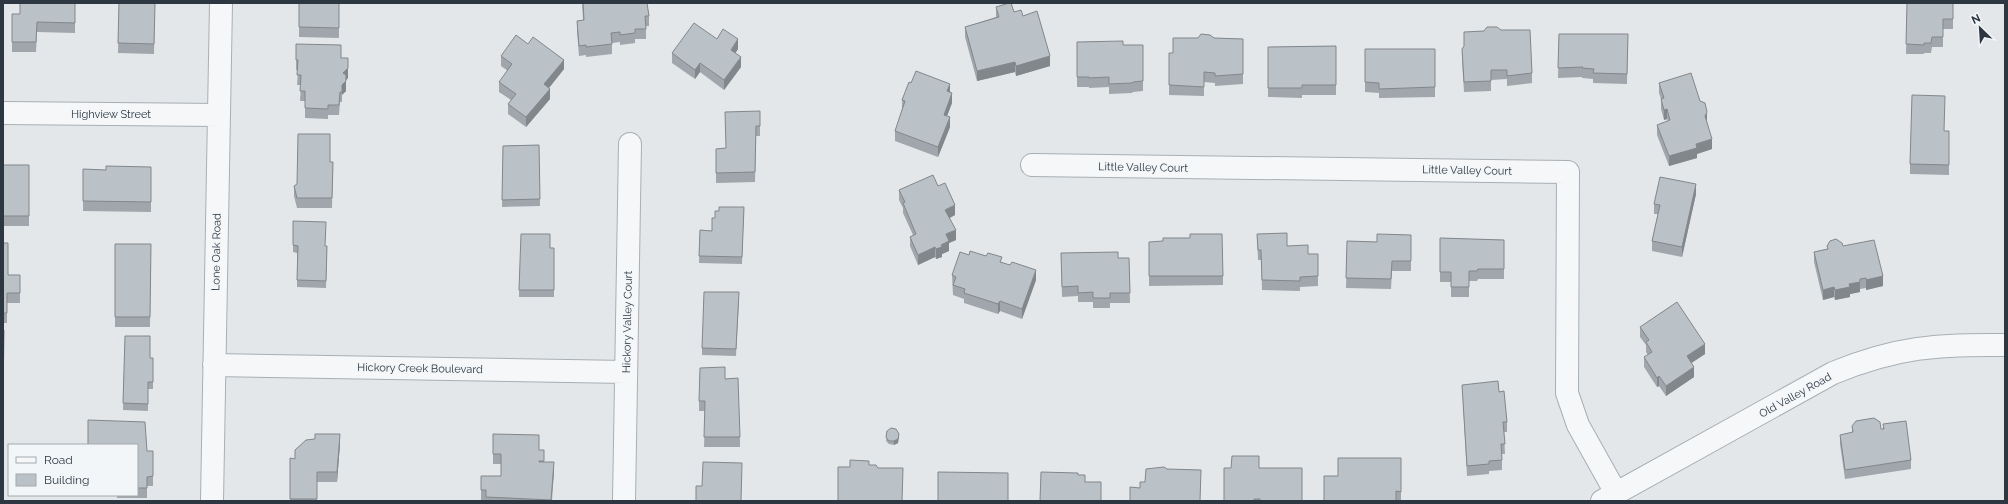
<svg xmlns="http://www.w3.org/2000/svg" width="2008" height="504" font-family="Raleway,sans-serif">
<style>
.lines{fill:none;stroke-linecap:round;stroke-linejoin:round}
.minor-casing{stroke:#a8afb4;stroke-width:24}
.minor{stroke:#f6f7f9;stroke-width:22}
.wall{fill:#a0a6ab}
.shaded-wall{fill:#82878b}
.building{fill:#bac1c7;stroke:#82878b}
.labels{text-anchor:middle;stroke-width:3;stroke-linejoin:round;paint-order:stroke}
.street-label{font-size:11px;fill:#2c3742;stroke:#f3f6f8}
</style>
<rect width="100%" height="100%" fill="#e3e7ea"/>
<g class="lines">
<g class="minor-casing">
<path id="minor" d="M3,113L219,115
M1032,165L1568,172L1567,393L1578,425L1616,493
M214,365L626,372
M212,501L221,3
M624,501L630,144
M1602,501L1833,373C1896,347 1938,344 2005,345"/>
</g>
<use href="#minor" class="minor"/>
</g>
<path class="wall" d="M75,3V33L37,32L36,52H12V14H20Z
M119,3H155L154,54L118,53Z
M299,3H339V38L299,37Z
M582,3H647L649,16V26H646V39H635V43L620,45V42L612,43V54L586,57V55L579,56L577,31V21L583,20Z
M1907,3H1953V29H1943V47H1932L1931,53H1924V54H1906Z
M996,7L1023,16L1050,66L1016,76L1015,72L977,81L965,37V27L996,17Z
M1464,32L1532,73V83L1507,86V79L1491,80V91L1464,92L1462,59V49L1464,47Z
M1559,34H1628L1627,84L1593,83V79L1582,78V77L1558,78Z
M1214,38L1243,39V84L1215,86V83L1204,82V96L1169,95V53H1173Z
M1077,42L1123,45H1143V91L1133,92L1132,93L1109,94V87L1089,88V87H1077Z
M296,44L341,58H348V78L346,80V91L342,95V102H340L339,115H328V119L305,118V101H300L301,85H297L298,70H296Z
M1336,46V95H1302V98L1268,97V47Z
M738,49L735,53L741,67L724,90L700,72L695,79L672,63V53Z
M1365,49H1435V97L1379,98V93L1365,92Z
M501,56L564,69L549,88L550,99L526,127L508,114V104L511,100L499,92V82L508,71L501,66Z
M911,83L950,92L952,103L947,116L950,127L938,157L895,141V131L902,110V100Z
M1659,83L1707,122V123L1712,149L1697,154V158L1669,166L1657,135V125L1668,121L1667,119L1664,120L1661,109V99L1659,93Z
M760,111V136H756L755,182L716,183V149L726,148Z
M1945,131L1949,165V175L1910,174V164Z
M539,145L540,206L502,207L503,146Z
M330,162H333L332,208H297L294,196V186Z
M3,165H29V226H3Z
M151,167V212L83,211V169L106,170Z
M938,186L955,215L950,218L956,240L949,243V251L942,254V257L936,259L935,257L918,265L910,246V237L913,235L903,213V208L899,200V190Z
M1696,194L1682,257L1652,251V241L1658,214H1654V204Z
M744,207L742,264L699,263L700,230L712,231L715,218L719,211Z
M293,221L325,246H327L326,288L297,287V253L293,252Z
M1257,234L1308,254H1318V286L1300,287V291L1262,290L1261,260H1258Z
M1411,235V271H1392L1391,289L1346,288L1347,241L1377,242Z
M1440,238L1504,240V279H1478L1477,281H1469V297H1451V282H1440Z
M1149,242L1223,276V285L1149,286Z
M3,243L8,275H20V303H7V323H3Z
M115,244H151L150,327H115Z
M1827,246H1843L1883,286L1866,290V288L1860,289V292L1850,294V297L1835,300L1834,297L1823,300L1814,262V252L1827,249Z
M550,248H554V297H519V290Z
M1061,253L1118,258H1129L1130,303H1110V308H1093V302H1078V296L1062,297Z
M969,255L1002,262L1036,280L1022,319L1000,311L998,314L964,303V299L953,295L952,275Z
M739,299L736,356L702,355V348Z
M1640,327L1705,354L1691,363L1694,377L1666,396L1659,386L1657,387L1644,367V357L1648,355L1646,352V345L1640,337Z
M125,336L150,358H153V389H148V411L123,410Z
M725,379L740,437V447H704L705,411H699V401Z
M1462,385L1499,392L1507,422V432H1504L1505,454H1502V470L1489,471V474L1467,476Z
M1883,424L1911,460V469L1845,479L1840,444V435L1852,433V426L1881,429H1883Z
M887,431L899,437L898,443L894,445L889,444L886,441Z
M493,434L539,450H544V462L554,472L552,501H486V500H481V476H501V464H493Z
M340,444L337,482H317V501H290V458L295,459Z
M137,445L147,451H153V486H147V498H117V495H137Z
M1401,458V501H1324L1338,476Z
M1259,468L1302,501H1224Z"/>
<path class="shaded-wall" d="M738,39V49L731,60V50Z
M1050,56V66L1016,76V66Z
M741,57V67L724,90V80Z
M564,60V69L544,94V84Z
M1015,62V72L977,81V71Z
M700,63V72L695,79V70Z
M348,68V78L343,83V73Z
M346,81V91L342,95V85Z
M950,84V94L947,91Z
M550,89V99L526,127V117Z
M952,93V103L944,124V115Z
M1667,109V119L1664,120V110Z
M1707,112V122L1705,126V116Z
M950,117V127L938,157V147Z
M1712,139V149L1697,154V158L1669,166V156L1696,144Z
M1696,184V194L1682,257V247Z
M955,205V215L945,220V210Z
M956,230V240L949,243V251L942,254V257L936,259V249L941,245L946,234Z
M935,247V257L918,265V255Z
M1036,270V280L1022,319V309Z
M1883,276V286L1866,290V280Z
M1860,282V292L1850,294V297L1835,300V290L1849,284Z
M1834,287V297L1823,300V290Z
M1000,301V311L998,314V304Z
M1705,344V354L1687,366V356Z
M1694,367V377L1666,396V386Z
M1659,376V386L1657,387V378Z
M340,434V444L337,482V472Z
M899,434L898,443L894,445V441Z
M554,462V472L551,501Z"/>
<path class="building" d="M20,3H75V23L37,22L36,42H12V14H20Z
M119,3H155L154,44L118,43Z
M299,3H339V28L299,27Z
M583,3H647L649,16H645L646,29H635V33L620,35V32L611,33L612,44L586,47V45L579,46L577,21L584,20Z
M1009,3H1011L1014,12L1021,10L1023,16L1037,11L1050,56L1016,66L1015,62L977,71L965,27L999,17L996,7Z
M1907,3H1953V19H1943V37H1932L1931,43H1924V45L1906,44Z
M694,23L717,39L723,29L738,39L731,50L741,57L724,80L700,63L695,70L672,53Z
M1487,27H1497L1501,30H1530L1532,73L1507,76V70H1491V81L1464,82L1462,49L1464,46V32L1484,31Z
M1201,34L1210,35L1214,38L1243,39V74L1215,76V73L1204,72V87L1169,85V53H1173V38H1198Z
M1559,34H1628L1627,74L1593,73L1594,69L1582,68L1583,67L1558,68Z
M516,35L528,44L533,37L564,60L544,84L550,89L526,117L508,104L516,94L499,82L512,64L501,56Z
M1123,41V45H1143V81L1133,82L1132,83L1109,84V77L1089,78V77H1077V42Z
M296,44L341,45V58H348V68L343,73L346,75V81L342,85V92H340L339,105H328V109L305,108V91H300L301,75H297L298,60H296Z
M1336,46V85H1302V88H1268V47Z
M1365,49H1435V87L1379,89V83L1365,82Z
M916,71L950,84L947,91L952,93L944,115L950,117L938,147L895,131L905,101L902,100L909,82L911,83Z
M1691,73L1700,101L1705,103L1707,112L1705,116L1712,139L1696,144L1697,148L1669,156L1657,125L1670,120L1667,109L1664,110L1661,99L1664,98L1659,83Z
M1912,95L1945,96L1944,131H1949V165L1910,164Z
M760,111V126H756L755,172L716,173V149L726,148L725,112Z
M298,134H330V162H333L332,198H297L294,186L297,184Z
M539,145L540,199L502,200L503,146Z
M3,165H29V216H3Z
M106,166L151,167V202L83,201V169L106,170Z
M933,175L938,186L945,183L955,205L945,210L956,230L946,234L949,241L941,245L942,247L936,249L935,247L918,255L910,237L916,234L903,203L905,202L899,190Z
M1660,177L1696,184L1682,247L1652,241L1660,205L1654,204Z
M719,207H744L742,257L699,256L700,230L712,231V218H715V211H719Z
M293,221L326,222L325,246H327L326,281L297,280L298,246L293,245Z
M1287,233V246L1308,245V254H1318V276L1300,277V281L1262,280L1261,250H1258L1257,234Z
M521,234H550V248H554V290H519Z
M1190,234H1222L1223,276H1149V242L1163,241V238H1190Z
M1377,234L1411,235V261H1392L1391,279L1346,278L1347,241L1377,242Z
M1440,238L1504,240V269H1478L1477,271H1469V287H1451V272H1440Z
M1836,239L1842,243L1843,246L1874,240L1883,276L1866,280V278L1860,279V282L1849,284L1850,287L1835,290L1834,287L1823,290L1814,252L1828,249L1827,246L1830,241Z
M3,243H8V275H20V293H7V313H3Z
M115,244H151L150,317H115Z
M970,251L986,256L988,253L1002,257L1000,262L1010,265L1012,262L1036,270L1022,309L1000,301L998,304L964,293L965,289L953,285L956,277L952,275L960,252L969,255Z
M1118,252V258H1129L1130,293H1110V298H1093V292L1078,293V286L1062,287L1061,253Z
M704,292H739L736,349L702,348Z
M1677,302L1705,344L1687,356L1694,367L1666,386L1659,376L1657,378L1644,357L1652,352L1646,342L1649,340L1640,327Z
M3,330H4L3,397Z
M125,336H150V358H153V382H148V404L123,403Z
M725,367V379L738,378L740,437H704L705,401H699L700,368Z
M1498,381L1499,392L1504,391L1507,422H1503L1505,444H1501L1502,460L1489,461V464L1467,466L1462,385Z
M1874,418L1880,422L1881,429H1884L1883,424L1906,421L1911,460L1845,470L1840,435L1853,432L1852,426L1856,421Z
M88,420L145,422L147,451H153V476L147,477V488H137V445H88Z
M891,428L896,429L899,434L898,439L894,441H889L886,437L887,431Z
M315,434H340L337,472H317V499H290V458L295,459V450L306,440L315,439Z
M493,434L539,435V450H544V461H539V462H554L551,500L486,497V490H481V476H501V454H493Z
M1232,456H1259V468H1302V501H1260V499H1254V501H1224V468H1231Z
M1338,458H1401V492L1396,491V501H1324V476H1338Z
M850,460L869,461V465H876L878,468H903L902,501H838V467H850Z
M703,462L742,463L741,501H696V486H702Z
M1164,467L1167,469L1201,470L1200,501H1130V487L1140,488V482H1145L1146,469Z
M938,472L1008,473V501H938Z
M1041,472L1078,473V475H1085V482H1101V501H1040Z"/>
<g class="labels">
<g class="street-label">
<text x="111" y="118">Highview Street</text>
<text transform="translate(1143 167) rotate(1)" y="4">Little Valley Court</text>
<text transform="translate(1467 170) rotate(1)" y="4">Little Valley Court</text>
<text transform="translate(216 252) rotate(-89)" y="4">Lone Oak Road</text>
<text transform="translate(627 322) rotate(-89)" y="4">Hickory Valley Court</text>
<text transform="translate(420 368) rotate(1)" y="4">Hickory Creek Boulevard</text>
<text transform="translate(1795 395) rotate(-29)" y="4">Old Valley Road</text>
</g>
</g>
<rect width="2008" height="504" fill="none" stroke="#2c3742" stroke-width="8"/>
<rect x="8" y="444" width="130" height="52" fill="#f3f6f8" stroke="#a3aaaf"/>
<rect x="16" y="457" width="20" height="6" fill="#f6f7f9" stroke="#a3aaaf"/>
<text x="44" y="464" font-size="12" fill="#2c3742">Road</text>
<rect x="16" y="474" width="20" height="12" fill="#bac1c7" stroke="#a3aaaf"/>
<text x="44" y="484" font-size="12" fill="#2c3742">Building</text>
<g transform="translate(1980 28) rotate(335)" stroke="#f3f6f8" stroke-width="3" paint-order="stroke">
<path d="M0-3L7 15L0 10L-7 15Z" fill="#2c3742"/>
<text y="-6" font-size="11" font-weight="bold" text-anchor="middle" fill="#2c3742">N</text>
</g>
</svg>
